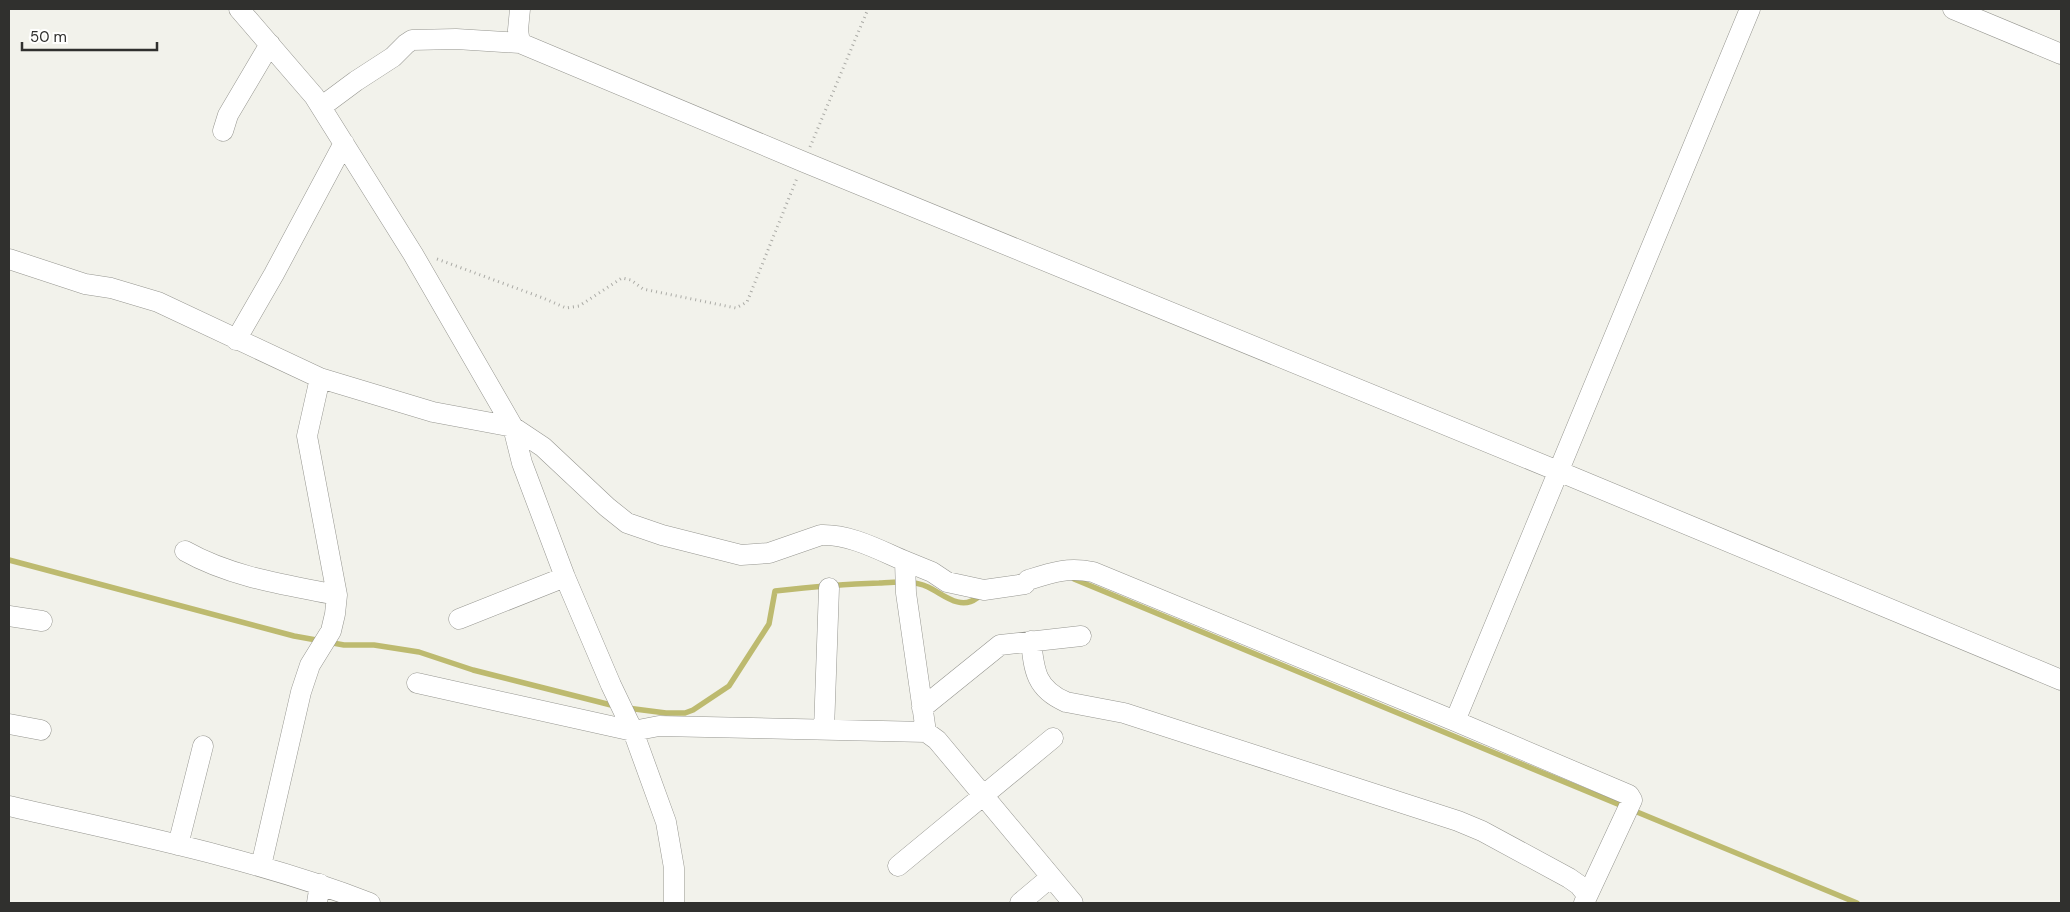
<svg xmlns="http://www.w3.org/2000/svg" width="2070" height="912" font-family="'DM Sans',sans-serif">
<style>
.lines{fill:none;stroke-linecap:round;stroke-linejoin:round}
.stream{stroke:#bdba6f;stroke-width:5.5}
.minor-casing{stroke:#969690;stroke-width:21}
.path{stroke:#aaaaa5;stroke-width:3;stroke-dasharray:1 4;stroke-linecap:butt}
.minor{stroke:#fff;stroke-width:20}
</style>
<rect width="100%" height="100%" fill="#f2f2eb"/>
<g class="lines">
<path class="stream" d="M9,560L294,636L344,645H374L419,652L473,670L615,706
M1074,579L1857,903
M627,708L666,713H685L693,710L729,686L769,624L775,591C810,587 844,584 879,583C896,582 912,580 928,587C943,594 960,611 977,598"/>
<g class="minor-casing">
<path id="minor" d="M239,9L314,96L413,254L513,427L522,463L565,577L611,685L633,731L666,822L674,868V903
M1953,9L2061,54
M520,43L518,30L520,9
M321,107L356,81L393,57L406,44L412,40L456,39L520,43L804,162L1558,471L2061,680
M223,131L228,115L270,44
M9,259L85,284L111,288L158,302L320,378L433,412L513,427L543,447L607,507L627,523L662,535L741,555L769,553L821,535C850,534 879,550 905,561
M236,340L274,274L344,143
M185,551C231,577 286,585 337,595L307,436L320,378
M9,616L42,621
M459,619L565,577
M1031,641C1034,671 1036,689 1066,702L1124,713L1458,821L1482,831L1569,878L1579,885L1587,895
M417,683L633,731L659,726L926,732L937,740L1073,903
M922,708L1000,645L1081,636
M1455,721L1750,9
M9,724L41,730
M824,730L829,588
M926,732L906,593L905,561L932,572L947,582L984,590L1025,584L1028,580C1053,572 1068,567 1093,572L1455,721L1629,795L1632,800L1584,903
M9,806C130,834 254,858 370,903
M178,845L203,746
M261,866L301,692L310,665L331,631L335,614L337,595
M898,866L1053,738
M317,903L320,884
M1020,903L1051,877"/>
</g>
<path class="path" d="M810,147L868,9
M437,259L543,298L566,308L579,306L622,278L631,280L643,289L736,308L747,302L797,178"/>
<use href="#minor" class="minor"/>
</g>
<rect width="2070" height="912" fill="none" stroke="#30302e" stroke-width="20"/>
<path d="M22 42v8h135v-8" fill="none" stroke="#30302e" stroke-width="2.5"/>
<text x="30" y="42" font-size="15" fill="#30302e" stroke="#fffffe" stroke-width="4" paint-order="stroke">50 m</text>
</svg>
